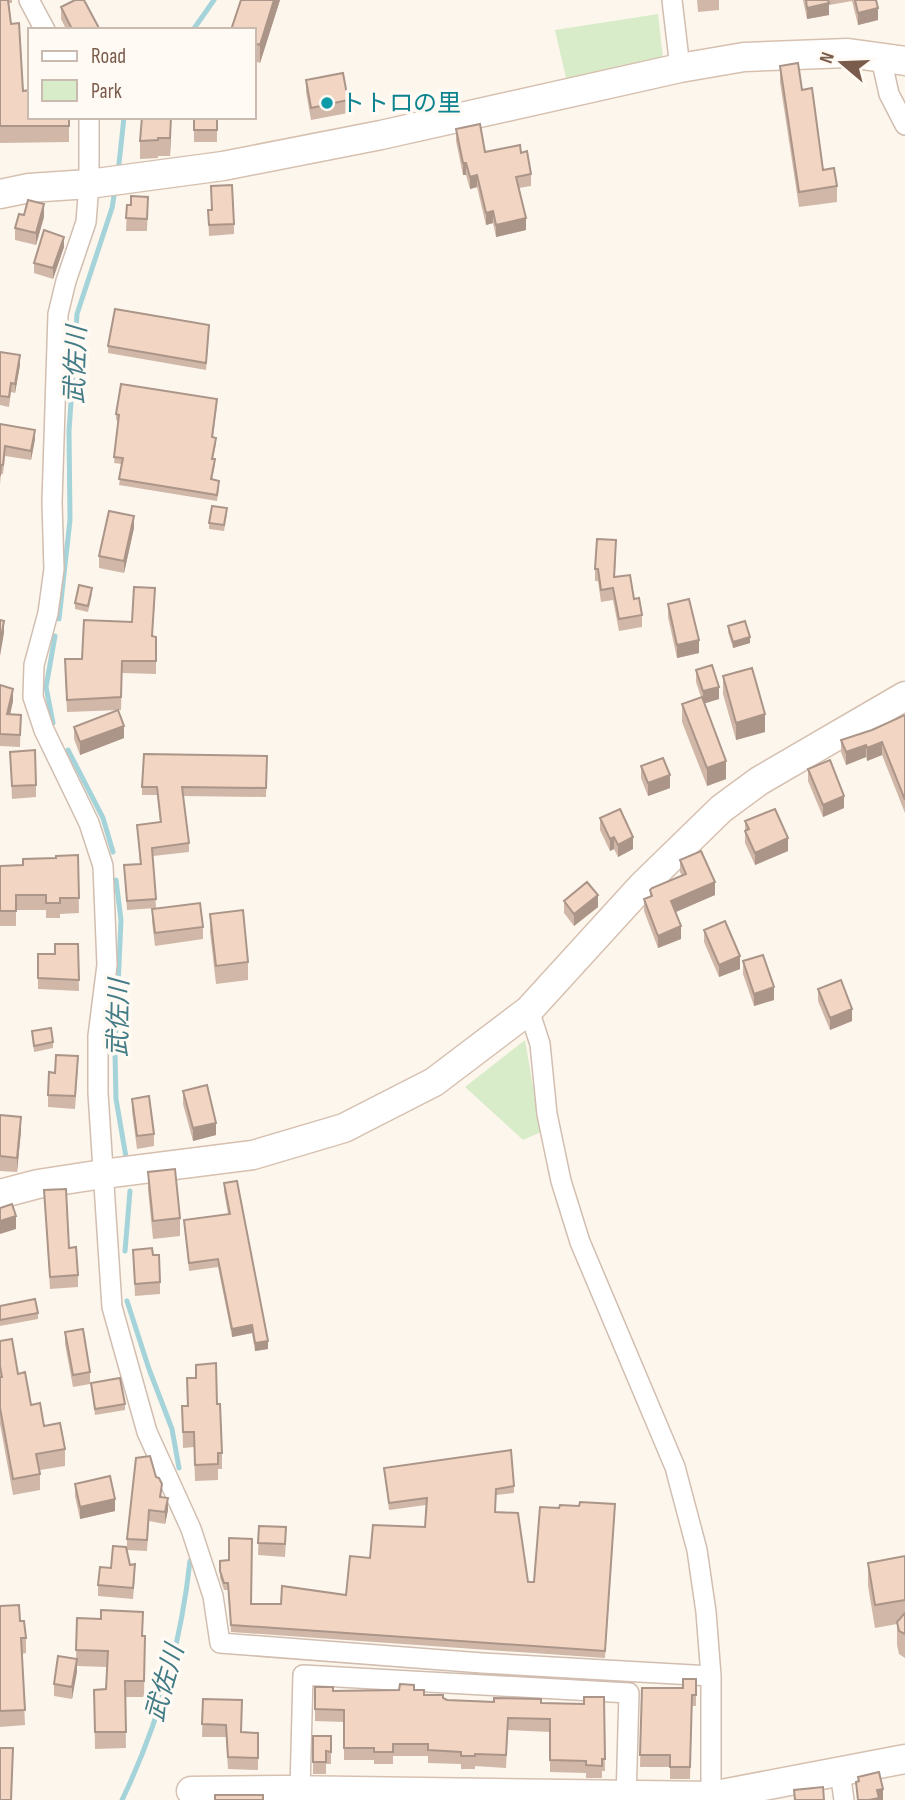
<svg xmlns="http://www.w3.org/2000/svg" width="905" height="1800" font-family="'Sofia Sans Condensed','Noto Sans JP',sans-serif">
<style>
.green{fill:#d8ecc9}
.lines{fill:none;stroke-linecap:round;stroke-linejoin:round}
.stream{stroke:#a5d3da;stroke-width:5}
.street-casing{stroke:#d1beb0;stroke-width:22}
.secondary-casing{stroke:#d6c0b0;stroke-width:31}
.street{stroke:#fff;stroke-width:19}
.secondary{stroke:#fff;stroke-width:28}
.wall{fill:#d1b7a8}
.shaded-wall{fill:#aa9588}
.building{fill:#f3d5c3;stroke:#aa9588;stroke-width:2}
.culture-dot{fill:#0f9aa8;stroke:#fffaf3;stroke-width:2.5}
.labels{text-anchor:middle;stroke-width:7;stroke-linejoin:round;paint-order:stroke}
.culture-label{font-size:24px;fill:#0d838f;stroke:#fffaf3;text-anchor:start}
.water-label{font-size:26px;font-style:italic;fill:#437c86;stroke:#fffaf3}
</style>
<rect width="100%" height="100%" fill="#fdf6ec"/>
<path class="green" d="M658,14L663,58L566,78L555,30Z
M525,1040L541,1132L523,1140L465,1087Z"/>
<g class="lines">
<path class="stream" d="M193,30L214,0
M118,173L124,117
M59,619L70,520L69,431L77,314L112,208L115,190
M53,723L46,687L55,636
M68,750L103,818L113,852
M116,880L121,920L115,1053L116,1099L126,1157
M125,1251L130,1191
M127,1301L149,1369L172,1429L179,1468
M122,1800C158,1725 181,1643 190,1561"/>
<g class="street-casing">
<path id="street" d="M29,0L45,30
M672,0L680,68
M881,58L889,94L905,125
M89,117V184L86,222L66,281L58,314L52,502L54,569L48,613L34,665L33,697L44,730L89,823L103,866L107,965L98,1036V1093L112,1307L147,1432L191,1529L213,1596L220,1643L482,1663L711,1676
M529,1010L540,1044L547,1114L561,1181L580,1242L675,1467L697,1550L706,1612L711,1676V1800
M840,1772L844,1800
M300,1790L303,1675L629,1693L626,1800"/>
</g>
<g class="secondary-casing">
<path id="secondary" d="M0,194L29,188L89,184L223,166L381,135L680,68L744,57L848,53L905,61
M0,1194L38,1184L103,1174L253,1155L344,1128L434,1082L529,1010L643,885L721,809L759,781L905,696
M191,1791L283,1790L711,1796L905,1759"/>
</g>
<use href="#street" class="street"/>
<use href="#secondary" class="secondary"/>
</g>
<path class="wall" d="M0,0H12V3H8L11,24L23,91L69,117V142L0,143Z
M241,0H280L260,63L254,61V30Z
M697,0H719V10L698,12Z
M803,0H876L878,20L858,25L852,1L829,5V15L807,19Z
M61,7L100,30L66,29L61,19Z
M780,66L802,90L823,170L837,186V202L799,207L780,82Z
M306,80L348,100V113L311,120L306,92Z
M194,117H217V142H194Z
M456,129L485,152L521,153L531,174V186L519,188L526,230L496,237L493,223L486,225L477,187L470,189L466,175H463L456,141Z
M171,132L170,156H158V158L140,159V141Z
M211,186L234,224V234L209,236L208,210H212Z
M148,197L147,231H126L127,205H131Z
M44,217L36,245L15,240V228Z
M64,247L53,279L34,273V263Z
M209,332L206,370L108,353V346Z
M0,352L20,365L15,393L11,392L9,407L0,405Z
M217,405L213,437L216,444L213,459L215,465L212,480L219,487L217,501L119,485L122,464L114,463L118,421L116,420V414Z
M0,424L35,439L31,460L5,456L3,474H1L0,485Z
M227,514L224,531L209,529V523Z
M134,528L124,573L99,568V556Z
M616,553L615,577L634,599L642,615V627L619,631L613,600L601,602L598,581H595V569Z
M92,594L88,612L75,609V603Z
M155,601L152,636L156,637V674L122,673L121,710L67,712L65,671L132,622Z
M668,604L699,653L677,658L668,617Z
M728,626L750,643L733,648L728,632Z
M696,670L719,699L704,703L726,779L707,786L682,722V704L701,697L696,682Z
M723,676L765,732L736,740L723,694Z
M0,685L13,701L10,715H21L20,747L0,746Z
M905,715V813L882,755L867,761L866,757L846,765L841,752V740L872,730Z
M74,727L124,738L80,755L74,739Z
M10,752L36,785V797L12,799Z
M267,756L266,797L183,796L189,843V852L153,856L156,908L127,910L124,865L140,864L137,825L160,822L157,795H142V787Z
M641,766L670,788L648,796L641,778Z
M808,769L844,808L823,817L808,781Z
M600,818L633,849L618,857L614,849L610,851L600,830Z
M745,821L788,851L755,865L745,843Z
M78,855L79,913L60,914V918H46V910H16V926H0V866L23,865Z
M680,860L715,895L676,912L681,939L658,948L644,911V899L650,897V890L682,876L680,872Z
M564,901L598,907L574,926L564,913Z
M152,909L203,927V939L155,946L152,921Z
M210,914L248,962V980L216,984L210,932Z
M704,930L740,969L719,977L704,942Z
M78,944L79,991L38,989V954H55Z
M743,961L774,1000L754,1006L743,974Z
M818,989L852,1021L830,1030L818,1001Z
M32,1031L53,1042V1048L34,1052Z
M78,1068L75,1109L48,1107V1095Z
M183,1091L216,1135L193,1141L183,1104Z
M132,1099L154,1134V1146L137,1149L132,1111Z
M0,1115L21,1131L17,1172L0,1171Z
M148,1172L180,1218V1236L153,1239L148,1190Z
M224,1183L268,1349L255,1351L252,1333L232,1337L218,1267L189,1271L184,1220L228,1214L224,1191Z
M44,1190L69,1248L78,1275V1287L50,1289Z
M133,1250L153,1255L160,1282V1294L135,1296Z
M0,1306L38,1313V1319L0,1326Z
M65,1332L90,1372V1384L73,1387L65,1344Z
M0,1341L18,1374L31,1405L44,1426L65,1449V1466L40,1470V1490L13,1495L0,1424Z
M187,1378L217,1404L222,1453V1469H218V1480L195,1481L194,1447L183,1448L182,1406H188Z
M91,1383L125,1404V1410L95,1415Z
M384,1468L514,1486V1493L496,1495L495,1512L528,1582H534L615,1511L605,1658L231,1632L228,1590H224L220,1578V1561L251,1604H281L346,1595L370,1558L425,1527L426,1505L389,1510Z
M156,1477L162,1497L168,1510L165,1524L149,1521L147,1551L127,1550L130,1565L135,1575L133,1599L98,1596V1585L111,1568L127,1550V1539Z
M75,1484L115,1511L80,1519L75,1496Z
M259,1526L286,1540L285,1557L258,1555Z
M905,1556V1658L899,1654L897,1645V1624L875,1628L868,1586V1563Z
M0,1606L20,1621L26,1638V1653L22,1654L25,1725L0,1727Z
M77,1618L145,1636L144,1697H125L126,1748L95,1749L94,1690L106,1689L107,1667L77,1666L72,1699L54,1696V1684L76,1659Z
M696,1679V1706H692L690,1779H670V1767H640L642,1688H683Z
M315,1687L333,1691L414,1690L424,1695L447,1700L584,1704L604,1697L605,1771H602V1778H586V1773L550,1772V1732L508,1730L506,1768L475,1766V1769H461V1764L428,1763V1756H393V1764H374V1760H344V1722L315,1721Z
M203,1699L241,1732L258,1733V1770L228,1769L226,1737H202Z
M313,1736H331V1764H326V1774H313Z"/>
<path class="shaded-wall" d="M274,0H280L260,63V45Z
M829,3V15L807,19V8Z
M878,8V20L858,25V13Z
M171,117V132L170,156V138Z
M463,163H466V175H463Z
M477,175V187L470,189V177Z
M44,204V217L36,245V233Z
M493,211V223L486,225V213Z
M526,218V230L496,237V225Z
M64,237V247L53,279V268Z
M20,355V365L15,393V384Z
M35,430V439L31,460V451Z
M134,516V528L124,573V561Z
M4,621V633L0,656V643Z
M750,637V643L733,648V642Z
M699,640V653L677,658V645Z
M719,687V699L703,704V691Z
M13,689V701L7,727V714Z
M765,714V732L736,740V723Z
M124,726V738L80,755V742Z
M882,742V755L867,761V748Z
M866,745V757L846,765V752Z
M726,761V779L707,786V768Z
M670,775V788L648,796V783Z
M844,796V808L823,817V805Z
M614,837V849L610,851V839Z
M633,837V849L618,857V845Z
M788,838V851L755,865V853Z
M715,882V895L671,914V901Z
M598,895V907L574,926V914Z
M681,926V939L658,948V936Z
M740,956V969L719,977V965Z
M774,987V1000L754,1006V994Z
M852,1009V1021L830,1030V1018Z
M21,1117V1131L17,1172V1158Z
M216,1123V1135L193,1141V1128Z
M16,1216V1229L0,1234V1221Z
M252,1325V1333L232,1337V1329Z
M268,1341V1349L255,1351V1343Z
M168,1498V1510L165,1524V1512Z
M115,1499V1511L80,1519V1507Z
M77,1659V1672L72,1699V1687Z
M883,1789V1800H869L877,1790Z"/>
<path class="building" d="M0,0H8L11,24L19,23L23,91L30,90V117H69V126H0Z
M75,0H84L100,30H66L71,27L61,7Z
M241,0H274L260,45L254,43V30H231Z
M806,0H828L829,3L807,8Z
M855,0H876L878,8L858,13Z
M798,63L802,90L812,88L823,170L834,168L837,186L799,192L780,66Z
M343,73L348,100L311,108L306,80Z
M142,117H171L170,138H158V140L140,141Z
M194,117H217V130H194Z
M480,124L485,152L520,145L521,153L527,151L531,174L516,177L526,218L496,225L493,211L486,213L477,175L470,177L466,163H463L456,129Z
M232,185L234,224L209,225L208,210H212L211,186Z
M131,196L148,197L147,219L126,218L127,205H131Z
M28,200L44,204L36,233L15,228L19,214L24,215Z
M44,230L64,237L53,268L34,263Z
M115,309L209,325L206,363L108,346Z
M0,352L20,355L15,384L11,383L9,397L0,396Z
M121,384L217,399L212,437L216,438L212,459H215L211,479L219,481L217,495L119,479L123,458L114,457L119,415L116,414Z
M0,424L35,430L31,451L5,446L3,465H1L0,476Z
M212,506L227,508L224,525L209,523Z
M109,511L134,516L124,561L99,556Z
M597,539L616,540L614,577L630,575L634,599L639,598L642,615L619,619L613,588L601,590L598,569H595Z
M79,585L92,588L88,606L75,603Z
M134,587L155,588L152,636L156,637V661H122L121,697L67,700L65,659H82L84,620L132,622Z
M689,599L699,640L677,645L668,604Z
M0,620L4,621L0,643Z
M745,621L750,637L733,642L728,626Z
M712,665L719,687L703,691L696,670Z
M752,668L765,714L736,723L723,676Z
M0,685L13,689L7,714L21,715L20,735L0,734Z
M702,697L726,761L707,768L682,704Z
M118,710L124,726L80,742L74,727Z
M905,715V800L882,742L867,748L866,745L846,752L841,740L872,730Z
M35,750L36,785L12,786L10,752Z
M144,754L267,756L266,788L182,787L189,843L152,848L156,899L127,901L124,865L141,864L137,825L161,822L157,787H142Z
M663,758L670,775L648,783L641,766Z
M830,760L844,796L823,805L808,769Z
M620,809L633,837L618,845L614,837L610,839L600,818Z
M775,809L788,838L755,853L745,831L749,829L745,821Z
M701,851L715,882L671,901L681,926L658,936L644,899L652,896L650,890L652,888L686,874L680,860Z
M78,855L79,898H60V903H46V895H16V911H0V866L23,865V859L56,858V856Z
M587,882L598,895L574,914L564,901Z
M200,903L203,927L155,933L152,909Z
M243,910L248,962L216,966L210,914Z
M725,921L740,956L719,965L704,930Z
M55,944H78L79,980L38,978V954H55Z
M763,955L774,987L754,994L743,961Z
M841,980L852,1009L830,1018L818,989Z
M51,1028L53,1042L34,1046L32,1031Z
M56,1055L78,1056L75,1096L48,1095L49,1072L55,1073Z
M207,1085L216,1123L193,1128L183,1091Z
M149,1096L154,1134L137,1136L132,1099Z
M0,1115L21,1117L17,1158L0,1156Z
M175,1169L180,1218L153,1221L148,1172Z
M237,1181L268,1341L255,1343L252,1325L232,1329L218,1259L189,1263L184,1220L230,1214L224,1183Z
M66,1189L69,1248L76,1247L78,1275L50,1277L44,1190Z
M12,1204L16,1216L0,1221V1208Z
M152,1248L153,1255H159L160,1282L135,1284L133,1250Z
M35,1299L38,1313L0,1320V1306Z
M83,1329L90,1372L73,1375L65,1332Z
M12,1339L18,1374L25,1372L31,1405L40,1403L44,1426L60,1423L65,1449L36,1454L40,1474L13,1479L0,1408V1377H2L0,1366V1341Z
M216,1363L217,1404H220L222,1453H218V1464L195,1465L194,1432H183L182,1406H188L187,1378H196V1365Z
M120,1378L125,1404L95,1409L91,1383Z
M511,1450L514,1486L496,1489L495,1512L518,1513L528,1582H534L540,1507L559,1508L560,1505L579,1506L580,1502L615,1504L605,1651L231,1625L228,1583H224L220,1571V1561L229,1560V1538L252,1539L251,1604H281L282,1586L346,1595L350,1556L370,1558L373,1525L425,1527L427,1498L389,1503L384,1468Z
M150,1456L156,1477L159,1478L162,1484L160,1497L168,1498L165,1512L149,1510L147,1540L127,1539L136,1458Z
M110,1476L115,1499L80,1507L75,1484Z
M259,1526L286,1527L285,1544L258,1543Z
M113,1546L126,1547L130,1565L135,1564L133,1588L98,1585L100,1567L111,1568Z
M905,1556V1600L875,1605L868,1563Z
M19,1605L20,1621H24L26,1638H21L25,1710L0,1711V1606Z
M101,1610L143,1612L142,1636H145L144,1681H125L126,1732H95L94,1690L106,1689L108,1651L76,1650L77,1618L101,1619Z
M905,1613V1634L899,1631L897,1622Z
M58,1656L77,1659L72,1687L54,1684Z
M683,1679H696V1695H692L690,1767H670V1755H640L642,1688H683Z
M400,1684L414,1685V1690H424V1695H443V1698L447,1700L494,1702V1698L541,1699V1703L584,1704V1697H604L605,1759H602V1766L586,1765V1761L550,1760V1719L508,1718L506,1755L475,1754V1756H461V1752L428,1750V1744H393V1752H374V1748H344V1710L315,1709V1687H333V1691L399,1690Z
M203,1699L242,1700L241,1732L258,1733V1758L228,1757L226,1725L202,1724Z
M313,1736H331V1752L326,1751V1762H313Z
M0,1748H13L11,1800H0Z
M879,1772L883,1789L877,1790L879,1798L869,1800H858L856,1782L859,1781L858,1777Z
M823,1787L824,1800H795L794,1790Z
M215,1795H263V1800H215Z"/>
<circle class="culture-dot" cx="327" cy="103" r="7"/>
<g class="labels">
<g class="culture-label">
<text x="341" y="111">トトロの里</text>
</g>
<g class="water-label">
<text transform="translate(75 365) rotate(-88)" y="9">武佐川</text>
<text transform="translate(118 1018) rotate(-89)" y="9">武佐川</text>
<text transform="translate(164 1683) rotate(-74)" y="9">武佐川</text>
</g>
</g>
<rect x="28" y="28" width="228" height="91" fill="#fffaf3" stroke="#cabbb1" stroke-width="2"/>
<rect x="42" y="51" width="35" height="10" fill="#ffffff" stroke="#cabbb1" stroke-width="2"/>
<text x="91" y="63" font-size="21" fill="#7a5c4d">Road</text>
<rect x="42" y="80" width="35" height="21" fill="#d8ecc9" stroke="#cabbb1" stroke-width="2"/>
<text x="91" y="98" font-size="21" fill="#7a5c4d">Park</text>
<g transform="translate(842 63) rotate(289)" stroke="#fffaf3" stroke-width="5" paint-order="stroke">
<path d="M0-5L12 26L0 18L-12 26Z" fill="#7a5c4d"/>
<text y="-10" font-size="19" font-weight="bold" text-anchor="middle" fill="#7a5c4d">N</text>
</g>
</svg>
